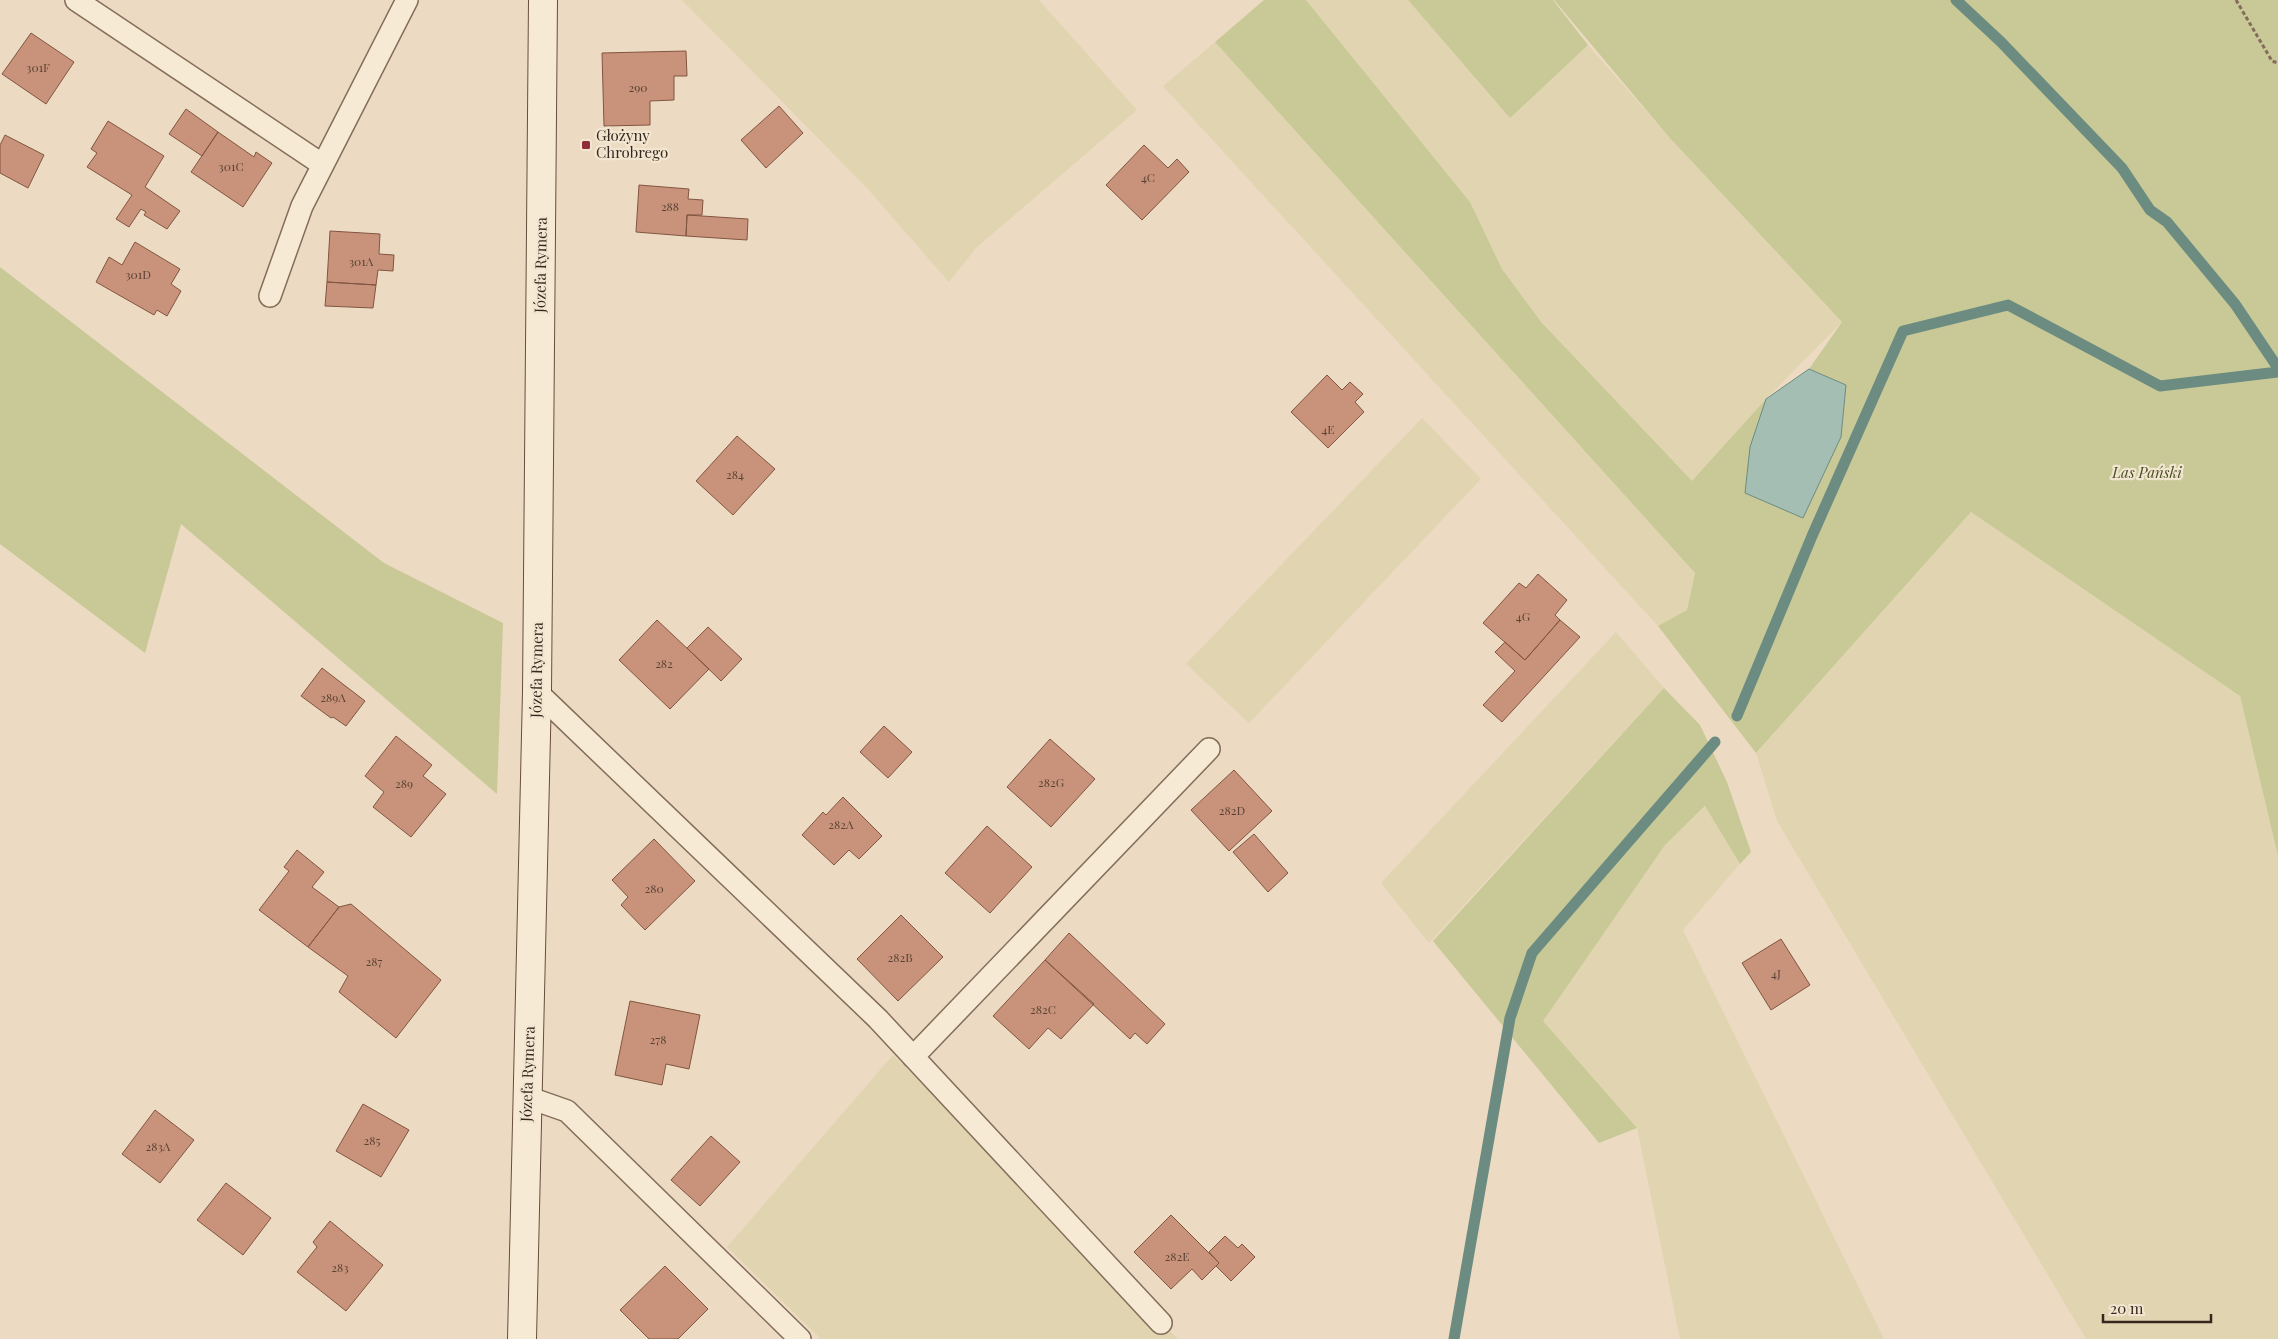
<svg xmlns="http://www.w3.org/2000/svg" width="2278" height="1339" font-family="'Playfair Display',serif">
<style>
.farmland{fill:#e1d4b0}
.green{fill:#c8c997}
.water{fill:#a4beb4;stroke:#6c8c81}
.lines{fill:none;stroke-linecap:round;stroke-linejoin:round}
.stream{stroke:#6c8c81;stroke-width:11}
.building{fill:#c8937a;stroke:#825541}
.lane-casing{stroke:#846d5a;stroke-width:24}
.secondary-casing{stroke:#664e3e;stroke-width:30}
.path{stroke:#846d5a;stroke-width:3;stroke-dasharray:4 2.5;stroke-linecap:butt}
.lane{stroke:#f7ead5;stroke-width:21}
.secondary{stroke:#f7ead5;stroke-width:28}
.poi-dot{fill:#902d37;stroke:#f3e6d1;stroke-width:2}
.labels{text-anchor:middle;stroke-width:4.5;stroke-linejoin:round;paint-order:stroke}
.number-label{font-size:12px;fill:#5a4235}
.poi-label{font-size:15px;fill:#35271e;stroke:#f3e6d1;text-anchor:start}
.street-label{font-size:15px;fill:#35271e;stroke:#f3e6d1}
.park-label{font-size:15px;font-style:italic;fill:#495025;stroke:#f3e6d1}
</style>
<rect width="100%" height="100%" fill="#ecdbc2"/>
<path class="farmland" d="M682,0H1039L1137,110L976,248L949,282L866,187Z
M1306,0H1408L1510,117L1588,45L1668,136L1842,322L1766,399L1692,482L1542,323L1502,269L1470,202Z
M1215,42L1695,573L1687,610L1658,626L1163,86Z
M1422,418L1481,479L1249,723L1186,664Z
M1971,512L2240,696L2278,856V1339H2086L1777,821L1756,753Z
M1616,632L1664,688L1429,943L1381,883Z
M1706,806L1740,864L1683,930L1884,1339H1680L1637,1128L1542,1021L1665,845Z
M893,1055L1178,1339H821L727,1247Z"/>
<path class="green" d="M1264,0H1306L1470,202L1502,269L1542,323L1692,481L1766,399L1750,447L1846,385L1809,369L1842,322L1668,136L1554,0H2278V856L2240,696L1971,512L1756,753L1658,626L1687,610L1695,573L1215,42Z
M1408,0H1553L1588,45L1510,118Z
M0,267L384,563L503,623L497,794L181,524L145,653L0,544Z
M1664,688L1700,725L1727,782L1751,852L1740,864L1705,806L1665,845L1543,1021L1637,1128L1599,1143L1433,941Z"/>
<path class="water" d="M1809,369L1846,385L1841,437L1803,518L1745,493L1750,447L1766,399Z"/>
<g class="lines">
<path class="stream" d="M1956,0L2001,42L2122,168L2150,210L2167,222L2235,304L2278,368
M1737,716L1812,536L1903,331L2008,305L2160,386L2278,372
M1454,1339L1510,1018L1532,953L1715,742"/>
</g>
<path class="building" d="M31,33L74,62L46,104L2,74Z
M686,51L687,76H674V100L650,101V125L604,126L602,53Z
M779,106L803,133L766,168L741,140Z
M186,109L218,132L202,156L169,134Z
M108,121L164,156L145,187L180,211L167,229L144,215L146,212L141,209L129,227L116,219L132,195L87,167L97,153L91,149Z
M218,132L254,157L256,152L272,163L243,207L191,172Z
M5,135L44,155L28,188L0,173V145Z
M1144,145L1168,168L1177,159L1189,172L1142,220L1106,185Z
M639,185L689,189L688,199L703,200L702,215H687L686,236L636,232Z
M687,215L748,219L747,240L686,236Z
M330,231L380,234L379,254L394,255L393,271L378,270L376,285L327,282Z
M135,242L180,269L171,284L181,291L167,316L157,310L154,315L96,282L109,257L122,265Z
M327,282L376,285L373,308L325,306Z
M1327,375L1342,390L1350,382L1363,394L1355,402L1364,412L1328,448L1291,412Z
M737,436L775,469L733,515L696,481Z
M1538,574L1567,600L1555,615L1560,620L1525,660L1483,623L1519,583L1526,588Z
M657,620L709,669L670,709L619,660Z
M1560,620L1580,637L1502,722L1483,705L1515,671L1495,652L1505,642L1525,660Z
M708,627L742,659L721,681L687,648Z
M322,668L365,701L346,726L333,717L331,718L301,696Z
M884,726L912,752L888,778L860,752Z
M396,736L432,765L423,776L446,794L411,837L373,807L384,792L365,776Z
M1050,739L1095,779L1051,827L1007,787Z
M1234,770L1272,811L1229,851L1191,810Z
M843,797L882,836L859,859L849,850L834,865L802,835L823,812L826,815Z
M987,826L1032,867L990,913L945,873Z
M1254,834L1288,873L1268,892L1233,852Z
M654,839L695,881L645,930L621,905L628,897L612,880Z
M297,850L324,872L312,887L339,907L308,947L259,910L289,871L284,867Z
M351,904L441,980L396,1038L339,992L348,976L308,947L339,907Z
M901,915L943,957L898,1001L857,959Z
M1069,933L1165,1024L1147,1044L1135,1033L1130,1039L1045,960Z
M1781,939L1810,985L1771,1010L1742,963Z
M1045,960L1094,1004L1061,1039L1048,1028L1029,1049L993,1016Z
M630,1001L700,1015L689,1069L666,1064L662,1085L615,1075Z
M363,1104L409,1130L381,1177L336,1151Z
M155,1110L194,1140L160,1183L122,1154Z
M711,1136L740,1162L700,1206L671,1180Z
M226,1183L271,1218L243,1255L197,1220Z
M1171,1215L1219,1263L1202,1280L1192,1269L1171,1289L1134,1252Z
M330,1221L383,1265L346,1311L297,1272L317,1247L313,1242Z
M1225,1236L1238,1248L1242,1244L1255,1257L1231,1281L1216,1266L1219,1263L1209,1252Z
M665,1266L708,1309L678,1339H649L620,1310Z"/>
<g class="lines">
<g class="lane-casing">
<path id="lane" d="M76,0L323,165
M270,296L302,206L407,0
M537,692L878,1019L1161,1323
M913,1057L1209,749
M527,1097L567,1111L800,1339"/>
</g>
<g class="secondary-casing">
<path id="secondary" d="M522,1339L537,692L543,0"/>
</g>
<path class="path" d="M2236,0L2272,61L2278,63"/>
<use href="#lane" class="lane"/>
<use href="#secondary" class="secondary"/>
</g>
<rect class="poi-dot" x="581" y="140" width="10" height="10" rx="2.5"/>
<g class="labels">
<g class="number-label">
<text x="38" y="72">301F</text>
<text x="638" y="92">290</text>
<text x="231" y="171">301C</text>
<text x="1148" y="182">4C</text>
<text x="670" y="211">288</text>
<text x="361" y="266">301A</text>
<text x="138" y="279">301D</text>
<text x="1328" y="434">4E</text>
<text x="735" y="479">284</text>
<text x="1523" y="621">4G</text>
<text x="664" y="668">282</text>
<text x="333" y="702">289A</text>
<text x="1051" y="787">282G</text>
<text x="404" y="788">289</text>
<text x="1232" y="815">282D</text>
<text x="841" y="829">282A</text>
<text x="654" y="893">280</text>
<text x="900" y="962">282B</text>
<text x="374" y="966">287</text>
<text x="1776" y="978">4J</text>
<text x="1043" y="1014">282C</text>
<text x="658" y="1044">278</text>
<text x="372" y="1145">285</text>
<text x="158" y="1151">283A</text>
<text x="1177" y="1261">282E</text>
<text x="340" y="1272">283</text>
</g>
<g class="poi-label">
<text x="596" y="141">Głożyny<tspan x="596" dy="17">Chrobrego</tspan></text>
</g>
<g class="street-label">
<text transform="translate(541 265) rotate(-89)" y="5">Józefa Rymera</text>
<text transform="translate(537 670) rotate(-89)" y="5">Józefa Rymera</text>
<text transform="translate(528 1074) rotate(-88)" y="5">Józefa Rymera</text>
</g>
<g class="park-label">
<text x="2147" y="478">Las Pański</text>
</g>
</g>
<path d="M2103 1314v8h108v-8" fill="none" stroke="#35271e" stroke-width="2.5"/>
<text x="2110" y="1314" font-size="15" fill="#35271e" stroke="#f3e6d1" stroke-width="4" paint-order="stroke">20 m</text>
</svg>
